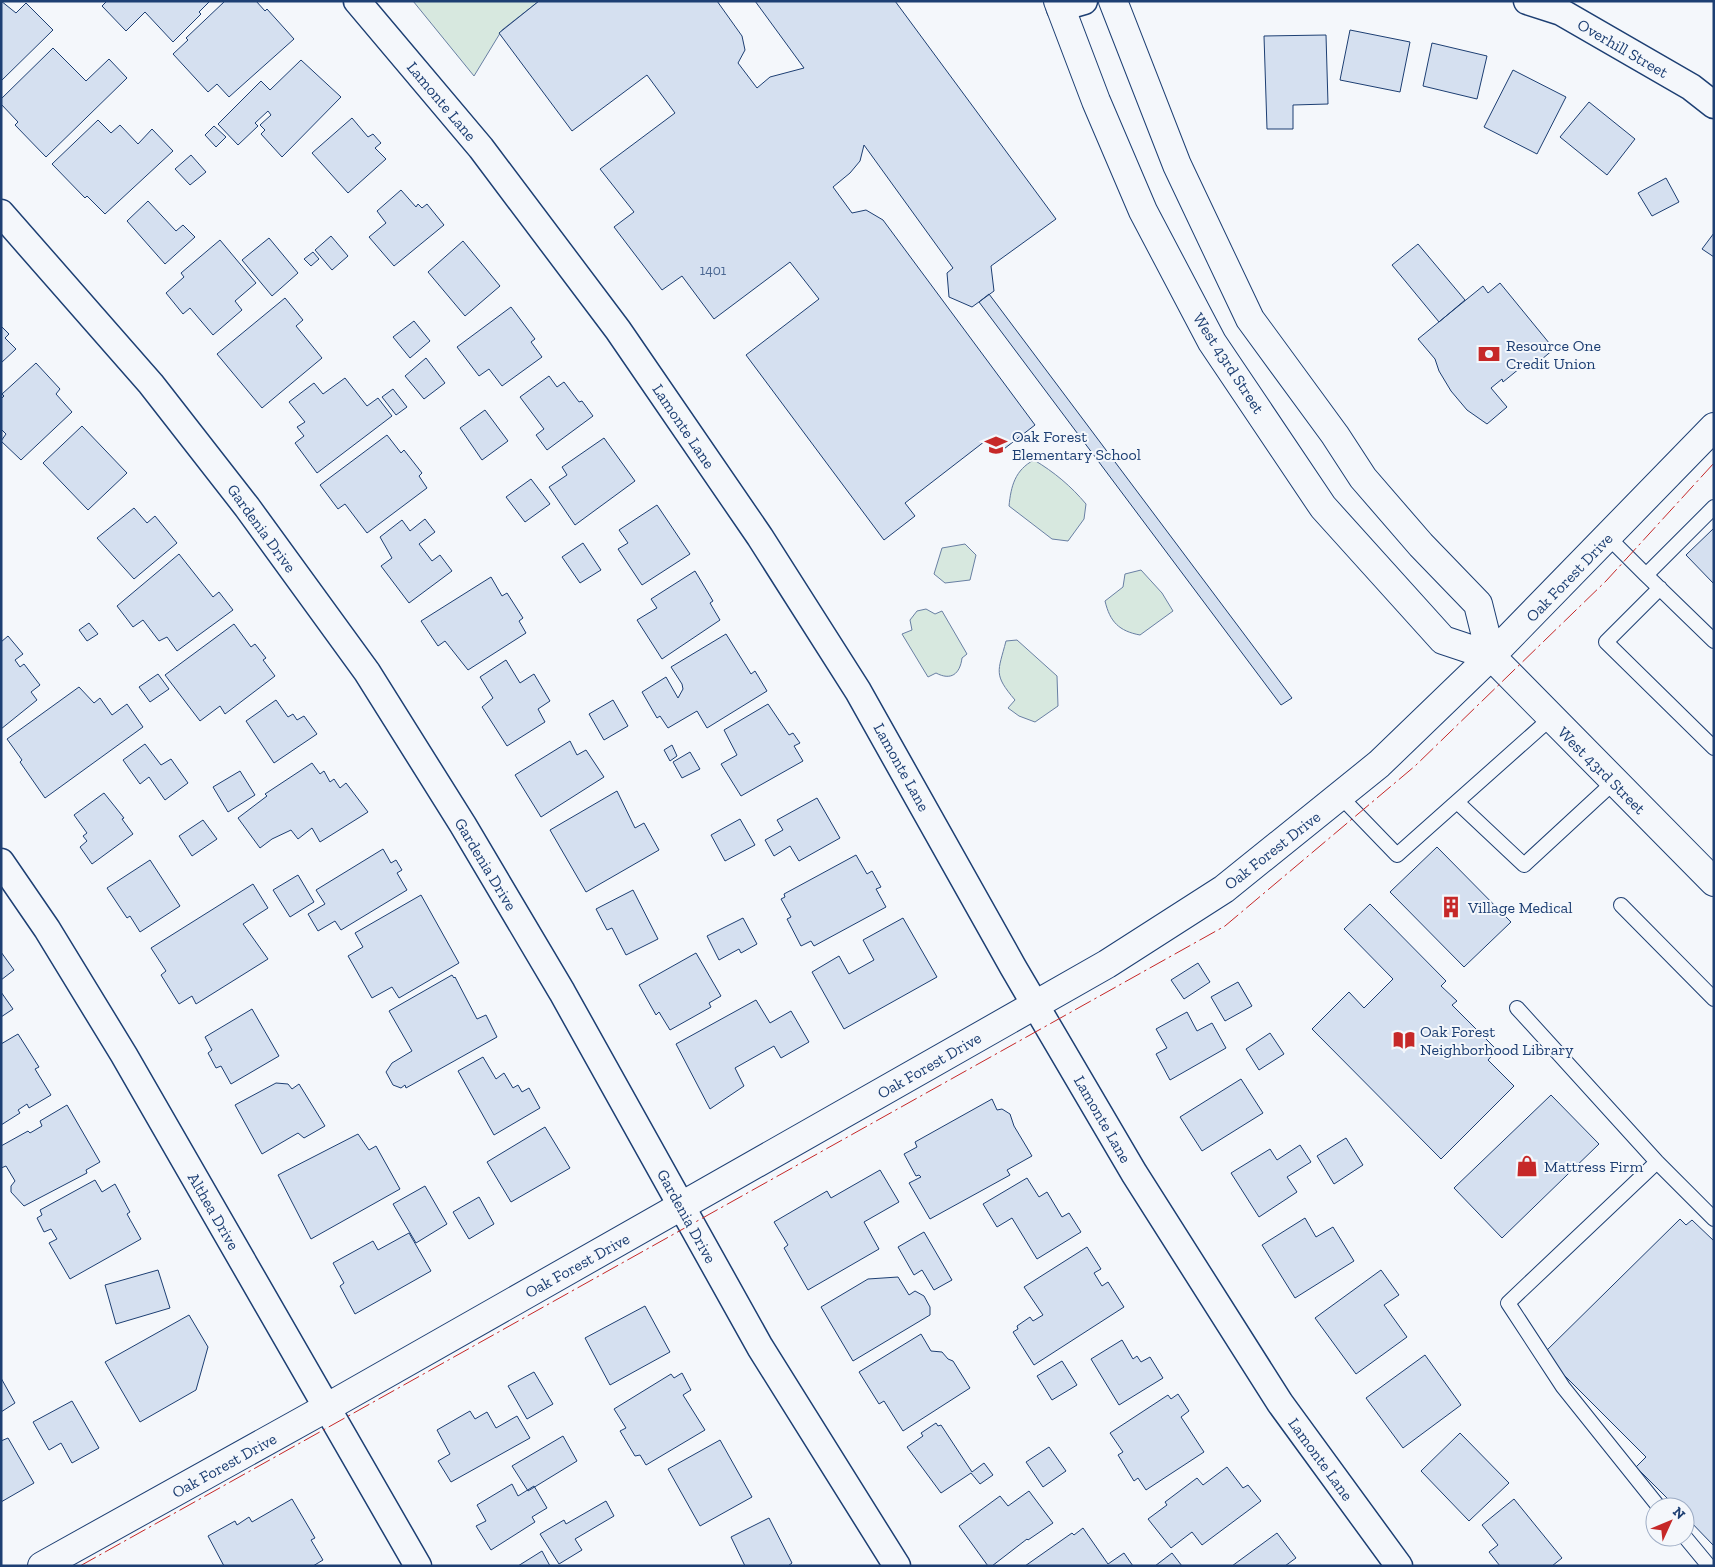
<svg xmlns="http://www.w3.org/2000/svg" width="1715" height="1567" font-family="'Zilla Slab',serif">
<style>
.green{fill:#d7e8df;stroke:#687fa3}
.building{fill:#d5e0f0;stroke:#1d3f73}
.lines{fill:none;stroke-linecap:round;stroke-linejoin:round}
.lane-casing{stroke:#1d3f73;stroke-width:16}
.street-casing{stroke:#1d3f73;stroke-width:29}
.secondary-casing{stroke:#1d3f73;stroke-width:30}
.lane{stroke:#f4f7fb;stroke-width:14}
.street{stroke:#f4f7fb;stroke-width:26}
.secondary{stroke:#f4f7fb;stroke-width:28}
.power{stroke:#c62828;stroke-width:1;stroke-dasharray:18 4 2.5 4;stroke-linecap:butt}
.labels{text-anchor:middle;stroke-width:4;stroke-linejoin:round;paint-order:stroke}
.number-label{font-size:14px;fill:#4b6792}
.street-label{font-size:16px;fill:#1d3f73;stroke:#f4f7fb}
.poi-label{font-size:16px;fill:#1d3f73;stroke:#f4f7fb;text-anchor:start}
</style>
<rect width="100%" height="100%" fill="#f4f7fb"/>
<path class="green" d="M413,1H539L502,30L474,76Z
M1034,460C1054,472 1071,486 1086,504L1084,519L1068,541L1052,539L1009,506C1011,486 1015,470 1034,460Z
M965,544L976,555L970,580L945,583L934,574L942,548Z
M1141,570L1162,593L1173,611L1140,635C1119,631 1110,622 1105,601L1123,587L1125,574Z
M926,609L935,614L942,611L967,654L962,658C960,674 951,681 936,673L928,677L902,634L912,630L910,620L917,611Z
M1017,640L1057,676L1058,706L1035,722L1019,716L1008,708L1015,700C993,674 998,672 1006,641Z"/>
<path class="building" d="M1,1L16,13L26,3L53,30L1,81Z
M107,1H210L199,12L201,14L173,42L145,12L126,31L102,6Z
M225,1H256L265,11L267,9L294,39L229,97L217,84L208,92L173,54L188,40L186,38Z
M539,1H717L742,36L745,50L738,63L757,88L770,77L804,68L755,1H895L1056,219L991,266L994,291L972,307L949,297L947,273L953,268L864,145L860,161L850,173L833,187L852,213L866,210L883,220L1035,425L1000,452L989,438L905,503L915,516L884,540L746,355L819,299L790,262L714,319L682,276L662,290L614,227L634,212L600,169L675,113L647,75L572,131L499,33Z
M1350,30L1410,42L1400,92L1340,80Z
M1326,35L1328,104L1293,105V129H1267L1264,36Z
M1432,43L1487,56L1477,99L1423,86Z
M53,48L86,81L109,59L127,78L46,157L15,125L18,122L1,104V99Z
M301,60L341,97L282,157L261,134L265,130L260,125L271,115L268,111L255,123L258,126L238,145L218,124L261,81L270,90Z
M1513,70L1566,97L1537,154L1484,127Z
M1589,102L1635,139L1607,175L1560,137Z
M352,118L368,137L373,134L381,143L375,148L386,159L348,193L312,153Z
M98,120L111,133L120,125L138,144L152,129L173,151L105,214L87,196L85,198L52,164Z
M214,126L226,137L216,147L205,135Z
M191,155L206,172L190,185L175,169Z
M1666,178L1679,202L1652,216L1638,193Z
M401,190L416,207L418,204L422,208L427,204L444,225L394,266L369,237L386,223L377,211Z
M148,201L176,231L183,225L195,237L165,264L127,221Z
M1714,233V257L1702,249Z
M331,236L348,256L332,270L315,250Z
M269,238L298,273L272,296L242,260Z
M220,240L256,283L235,301L242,310L213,335L190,308L183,314L166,293L184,277L181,273Z
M463,241L500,286L465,316L428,272Z
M1418,244L1465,300L1439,322L1392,265Z
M313,252L319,259L311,266L304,259Z
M1500,283L1554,349L1530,369L1525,364L1503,382L1502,379L1491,388L1507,407L1487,424L1467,410L1451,391L1439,371L1435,359L1418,339L1483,286L1488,293Z
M989,294L1292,698L1281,705L979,302Z
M285,298L303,320L296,326L322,358L262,408L217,354Z
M511,307L535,339L531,342L542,357L502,386L489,369L479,376L457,347Z
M414,321L430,341L410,358L393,337Z
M1,326L9,334L5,338L16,349L1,363Z
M426,358L445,383L424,399L405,376Z
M36,363L60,389L56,394L72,412L21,460L1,441L6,434L1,429V399L4,396L2,394Z
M549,376L557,387L564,382L579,402L582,401L593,416L547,450L536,435L544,429L520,397Z
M345,378L367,406L378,398L392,416L317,473L295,443L304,436L297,427L305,422L289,402L314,383L323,394Z
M393,389L407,407L396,415L382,397Z
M485,410L508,441L482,460L460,428Z
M82,426L127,473L88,510L43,463Z
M387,435L401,453L404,450L422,473L419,476L427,488L367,533L345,504L338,509L320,485Z
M604,438L635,481L575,525L549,487L567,475L562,467Z
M531,479L550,504L525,522L506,497Z
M657,505L690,554L642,585L618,549L628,543L619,530Z
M134,508L147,523L155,516L177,543L134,579L97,538Z
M425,519L435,532L419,544L432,561L440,555L452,571L409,603L381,566L392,558L380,537L402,520L410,531Z
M1714,528V584L1686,555Z
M583,543L601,570L580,583L562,557Z
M179,554L213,597L219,592L233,610L177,651L167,637L159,641L143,620L133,627L117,606Z
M695,571L713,601L710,603L720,620L662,659L637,620L657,608L651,599Z
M491,577L502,596L507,593L523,618L519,621L526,633L468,670L445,641L438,646L421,621Z
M89,623L98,634L87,641L79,630Z
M234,624L251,647L255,644L266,658L263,660L275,676L225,714L220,706L200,721L165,675Z
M726,634L751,674L755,671L767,691L707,728L697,711L668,728L660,716L657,718L642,692L666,677L678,698L683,689L682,684L671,667Z
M8,636L23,654L15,660L20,667L24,664L40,685L31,692L37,700L1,729V642Z
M506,660L520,683L534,674L550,701L538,709L545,722L507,746L482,707L493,698L480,677Z
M158,674L169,689L150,702L139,687Z
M79,687L94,703L100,698L112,715L127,704L143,727L45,798L20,762L22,760L7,739Z
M276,700L288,717L293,714L297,720L304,716L317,734L274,763L246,721Z
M613,700L628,726L604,740L589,714Z
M768,704L789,735L793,733L800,743L794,746L803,761L741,796L721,764L737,755L724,730Z
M570,741L577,755L586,750L604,777L541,817L515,775Z
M145,744L161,765L171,759L188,783L165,800L149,777L140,784L123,760Z
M672,745L677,756L670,761L664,750Z
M690,752L700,769L682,778L673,762Z
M312,763L320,774L324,771L330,782L334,779L340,788L346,783L368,812L320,842L312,828L298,839L291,830L272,839L260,848L238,818L267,796L265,794Z
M240,771L255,795L228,812L213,787Z
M617,791L635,828L644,823L659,850L586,892L550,830Z
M104,793L124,818L122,819L133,834L92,864L80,847L87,841L83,836L87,833L74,815Z
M817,798L840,838L799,861L790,846L774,856L765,840L783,830L777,820Z
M740,819L755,845L725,861L711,835Z
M203,820L217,839L192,856L179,836Z
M1437,847L1511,922L1464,967L1390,892Z
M383,849L391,863L396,860L402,870L397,873L407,890L341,930L335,921L318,931L308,914L325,904L316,890Z
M856,855L867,874L872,871L881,887L876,889L886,907L814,946L811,941L801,946L787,919L791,917L781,899L785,897L784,894Z
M150,860L180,906L140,932L130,916L127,918L107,888Z
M298,875L314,902L290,917L273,890Z
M253,884L268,908L243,924L268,959L196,1004L192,996L179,1004L161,975L166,971L151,948Z
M633,890L658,939L626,955L612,928L607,930L596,909Z
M421,895L459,963L399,998L392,987L372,998L348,956L363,947L355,933Z
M1370,904L1446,981L1441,986L1457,1001L1452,1005L1497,1050L1488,1060L1514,1086L1441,1159L1312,1029L1349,992L1364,1008L1393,979L1344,929Z
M743,918L757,944L741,953L739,949L719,960L707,936Z
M903,918L937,977L844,1029L812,972L839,956L849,974L874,960L863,940Z
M1,952L14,970L1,980Z
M696,953L721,996L709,1003L711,1007L670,1030L659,1012L656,1015L639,985Z
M1198,963L1210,982L1184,999L1171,980Z
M452,975L454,978L455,977L477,1019L486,1015L497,1037L406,1088L405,1085L401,1088L393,1085L386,1072L392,1063L412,1051L389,1011Z
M1238,982L1252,1006L1225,1021L1211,997Z
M1,992L13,1009L1,1017Z
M756,1000L770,1023L791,1011L809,1042L781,1058L774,1046L735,1068L744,1086L710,1109L676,1044Z
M252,1009L279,1056L231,1084L221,1066L216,1068L208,1053L212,1050L205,1037Z
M1187,1012L1197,1031L1212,1023L1226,1048L1170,1080L1156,1054L1167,1048L1156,1029Z
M1270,1033L1284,1054L1259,1070L1246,1049Z
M18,1034L39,1067L35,1069L51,1095L29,1108L27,1104L18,1110L20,1113L1,1125V1044Z
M483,1057L496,1079L504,1073L513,1088L518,1085L522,1092L529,1088L540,1108L494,1135L458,1071Z
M1241,1079L1263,1113L1202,1151L1180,1117Z
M276,1083L288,1084L292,1089L299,1084L325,1126L304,1138L298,1133L262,1154L235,1105Z
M1551,1095L1599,1144L1502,1238L1454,1188Z
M992,1099L997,1110L1002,1109L1010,1114L1014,1126L1032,1156L1007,1170L1010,1175L930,1219L909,1183L921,1177L919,1175L916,1176L904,1154L917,1147L915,1142Z
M67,1105L100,1162L86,1170L87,1173L24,1206L11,1192V1186L15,1181L6,1166L1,1168V1146L28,1131L30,1133L42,1126L40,1121Z
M545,1127L570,1168L511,1202L487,1162Z
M358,1134L369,1150L376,1146L400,1189L311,1239L278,1175Z
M1346,1138L1363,1165L1334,1184L1317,1156Z
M1300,1145L1311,1162L1287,1177L1297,1192L1259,1217L1231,1173L1270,1149L1277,1160Z
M880,1170L899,1202L864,1222L879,1249L808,1290L784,1248L788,1245L774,1222L827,1191L831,1198Z
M1027,1178L1039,1197L1047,1192L1062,1217L1069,1213L1081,1232L1037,1259L1012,1218L997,1227L983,1204Z
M95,1180L102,1192L115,1184L130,1212L127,1214L141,1239L70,1279L49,1243L57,1239L51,1229L44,1232L37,1218L42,1215L40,1210Z
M425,1186L447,1224L416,1243L393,1204Z
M479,1197L494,1224L469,1239L453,1212Z
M1305,1218L1316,1237L1333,1227L1354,1261L1295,1298L1262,1245Z
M1680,1219L1686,1225L1692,1220L1714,1241V1546L1685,1516V1507H1676L1636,1467L1646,1457L1543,1354Z
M924,1232L952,1280L934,1290L922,1270L914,1275L898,1247Z
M409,1233L431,1271L355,1314L340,1286L344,1283L333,1263L373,1241L378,1250Z
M1087,1247L1101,1269L1094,1273L1102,1286L1108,1282L1124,1307L1034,1365L1013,1332L1018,1329L1017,1326L1030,1317L1033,1321L1043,1315L1024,1287Z
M158,1270L170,1308L116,1324L105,1285Z
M1381,1270L1399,1295L1384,1305L1407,1337L1356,1374L1315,1318Z
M898,1277L909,1295L915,1291L924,1296L930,1307V1315L853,1361L821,1307L868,1279Z
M645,1306L670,1352L610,1385L585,1338Z
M189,1315L208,1347L196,1390L140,1422L105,1362Z
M921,1334L931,1351L942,1352L948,1359L953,1361L970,1388L903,1431L884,1401L879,1404L859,1372Z
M1122,1340L1133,1359L1137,1356L1141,1362L1150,1357L1163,1378L1119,1405L1091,1359Z
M1425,1355L1461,1405L1403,1448L1366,1398Z
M1062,1361L1077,1385L1052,1400L1037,1376Z
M534,1372L553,1404L527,1419L508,1386Z
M682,1373L691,1390L683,1395L705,1430L646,1465L640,1455L635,1456L620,1431L626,1428L614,1409L671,1374L674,1378Z
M1,1378L15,1403L1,1412Z
M1178,1394L1189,1411L1181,1417L1204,1452L1146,1490L1138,1478L1134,1481L1118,1455L1123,1452L1110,1433L1168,1395L1171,1399Z
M72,1401L99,1448L72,1463L61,1443L49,1450L33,1422Z
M470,1411L475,1419L487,1412L496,1428L517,1416L530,1438L451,1482L438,1461L450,1454L437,1430Z
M936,1423L938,1426L941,1425L972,1472L984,1463L993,1475L980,1484L971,1473L941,1493L907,1447L923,1436L921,1433Z
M1460,1433L1509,1483L1469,1521L1421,1471Z
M563,1436L577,1461L528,1491L512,1466Z
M8,1438L34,1483L1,1502V1441Z
M720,1440L752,1497L700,1526L668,1469Z
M1049,1447L1066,1471L1043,1487L1026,1462Z
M1227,1467L1243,1488L1248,1485L1261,1501L1202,1545L1192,1532L1171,1548L1148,1519L1167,1505L1165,1502L1197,1478L1203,1485Z
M512,1484L518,1496L534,1486L547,1508L532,1517L535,1522L491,1550L476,1526L486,1521L477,1505Z
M1029,1491L1053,1523L1028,1540L1027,1539L992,1566H988L959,1526L1000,1496L1008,1506Z
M292,1499L315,1538L311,1540L323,1560L313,1566H224L208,1536L235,1521L237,1525L249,1517L252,1522Z
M1514,1499L1562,1558L1552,1566H1500L1489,1552L1498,1545L1482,1525Z
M606,1501L614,1516L575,1539L582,1550L559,1564L540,1534L564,1520L566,1524Z
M769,1518L792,1563L788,1566H745L731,1537Z
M1083,1528L1108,1564L1124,1553L1133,1566H1025L1072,1533L1074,1535Z
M1277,1533L1296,1558L1285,1566H1232Z
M542,1551L550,1566H518Z
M1172,1553L1182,1566H1155Z"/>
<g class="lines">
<g class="lane-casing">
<path id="lane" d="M1714,507L1646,575L1714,641
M1608,537L1646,575
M1660,588L1606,642L1714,748
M1340,796L1397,855L1551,718
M1457,802L1524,865L1614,782
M1621,905L1714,999
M1517,1008L1657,1162L1714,1219
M1657,1162L1508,1303L1563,1387L1659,1507
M1685,1537L1709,1566"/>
</g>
<g class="street-casing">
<path id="street" d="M357,1L481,148L618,330L760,537L858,691L1013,967L1134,1173L1280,1403L1399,1566
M1527,1L1561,12L1691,87L1714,105
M1060,8L1084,1
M1,213L151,384L247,507L367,672L463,825L562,992L760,1347L897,1566
M1,862L47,929L124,1055L418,1566"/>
</g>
<g class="secondary-casing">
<path id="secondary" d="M1058,1L1096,101L1143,211L1212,342L1323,507L1443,640L1491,656L1714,882
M1113,1L1177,165L1250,319L1335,435L1363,478L1421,545L1478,604L1491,656
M42,1566L326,1408L1107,964L1224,889L1379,764L1491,656L1714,427"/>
</g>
<use href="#lane" class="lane"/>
<use href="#street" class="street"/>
<use href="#secondary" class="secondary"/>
<path class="power" d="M80,1566L1225,926L1415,766L1606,581L1714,463"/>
</g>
<defs>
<g id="bank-bare" transform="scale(1.725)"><path d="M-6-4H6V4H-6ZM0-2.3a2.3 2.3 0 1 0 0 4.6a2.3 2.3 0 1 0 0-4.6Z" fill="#c62828" stroke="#f4f7fb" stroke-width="2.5" paint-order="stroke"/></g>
<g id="school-bare" transform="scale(1.725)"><path d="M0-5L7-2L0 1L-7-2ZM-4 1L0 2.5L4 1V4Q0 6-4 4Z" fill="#c62828" stroke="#f4f7fb" stroke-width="2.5" paint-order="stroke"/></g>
<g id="building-bare" transform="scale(1.725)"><path d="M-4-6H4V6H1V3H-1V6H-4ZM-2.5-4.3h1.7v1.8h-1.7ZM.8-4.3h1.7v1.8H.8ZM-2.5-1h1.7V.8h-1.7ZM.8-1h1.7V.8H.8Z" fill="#c62828" stroke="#f4f7fb" stroke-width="2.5" paint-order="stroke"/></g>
<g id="library-bare" transform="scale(1.725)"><path d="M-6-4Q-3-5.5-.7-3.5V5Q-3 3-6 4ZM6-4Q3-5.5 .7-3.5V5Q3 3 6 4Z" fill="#c62828" stroke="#f4f7fb" stroke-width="2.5" paint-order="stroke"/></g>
<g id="shop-bare" transform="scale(1.725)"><path d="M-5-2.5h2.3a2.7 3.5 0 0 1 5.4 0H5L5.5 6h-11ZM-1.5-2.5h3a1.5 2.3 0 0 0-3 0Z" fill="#c62828" stroke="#f4f7fb" stroke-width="2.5" paint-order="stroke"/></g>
</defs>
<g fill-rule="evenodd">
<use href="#bank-bare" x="1489" y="354"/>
<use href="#school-bare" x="996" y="445"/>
<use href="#building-bare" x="1451" y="907"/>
<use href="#library-bare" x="1404" y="1040"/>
<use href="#shop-bare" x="1527" y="1166"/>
</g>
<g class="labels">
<g class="number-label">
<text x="713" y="275">1401</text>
</g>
<g class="street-label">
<text transform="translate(1623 48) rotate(30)" y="6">Overhill Street</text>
<text transform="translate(442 101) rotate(50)" y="6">Lamonte Lane</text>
<text transform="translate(1229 363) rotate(57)" y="6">West 43rd Street</text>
<text transform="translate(684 426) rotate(56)" y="6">Lamonte Lane</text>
<text transform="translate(262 528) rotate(54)" y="6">Gardenia Drive</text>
<text transform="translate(1569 577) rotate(-46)" y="6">Oak Forest Drive</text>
<text transform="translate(902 767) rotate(61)" y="6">Lamonte Lane</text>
<text transform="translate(1602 770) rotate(45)" y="6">West 43rd Street</text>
<text transform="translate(1272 850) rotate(-38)" y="6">Oak Forest Drive</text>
<text transform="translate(486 864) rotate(59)" y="6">Gardenia Drive</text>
<text transform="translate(929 1065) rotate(-30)" y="6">Oak Forest Drive</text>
<text transform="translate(1103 1119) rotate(60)" y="6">Lamonte Lane</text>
<text transform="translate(214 1211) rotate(60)" y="6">Althea Drive</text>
<text transform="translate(687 1216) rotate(61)" y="6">Gardenia Drive</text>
<text transform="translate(577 1265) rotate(-29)" y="6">Oak Forest Drive</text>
<text transform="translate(1321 1459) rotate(54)" y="6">Lamonte Lane</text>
<text transform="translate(224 1465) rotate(-29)" y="6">Oak Forest Drive</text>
</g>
<g class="poi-label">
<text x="1506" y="351">Resource One<tspan x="1506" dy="18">Credit Union</tspan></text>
<text x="1012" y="442">Oak Forest<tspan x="1012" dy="18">Elementary School</tspan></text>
<text x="1468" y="913">Village Medical</text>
<text x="1420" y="1037">Oak Forest<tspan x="1420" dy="18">Neighborhood Library</tspan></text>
<text x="1544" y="1172">Mattress Firm</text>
</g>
</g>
<rect width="1715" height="1567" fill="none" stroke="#1d3f73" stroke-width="5"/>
<g transform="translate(1670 1522) rotate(46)"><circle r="24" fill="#f4f7fb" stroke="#9eadc5"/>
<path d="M0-4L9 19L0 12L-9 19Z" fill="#c62828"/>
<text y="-8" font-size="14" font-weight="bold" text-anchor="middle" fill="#1d3f73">N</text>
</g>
</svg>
